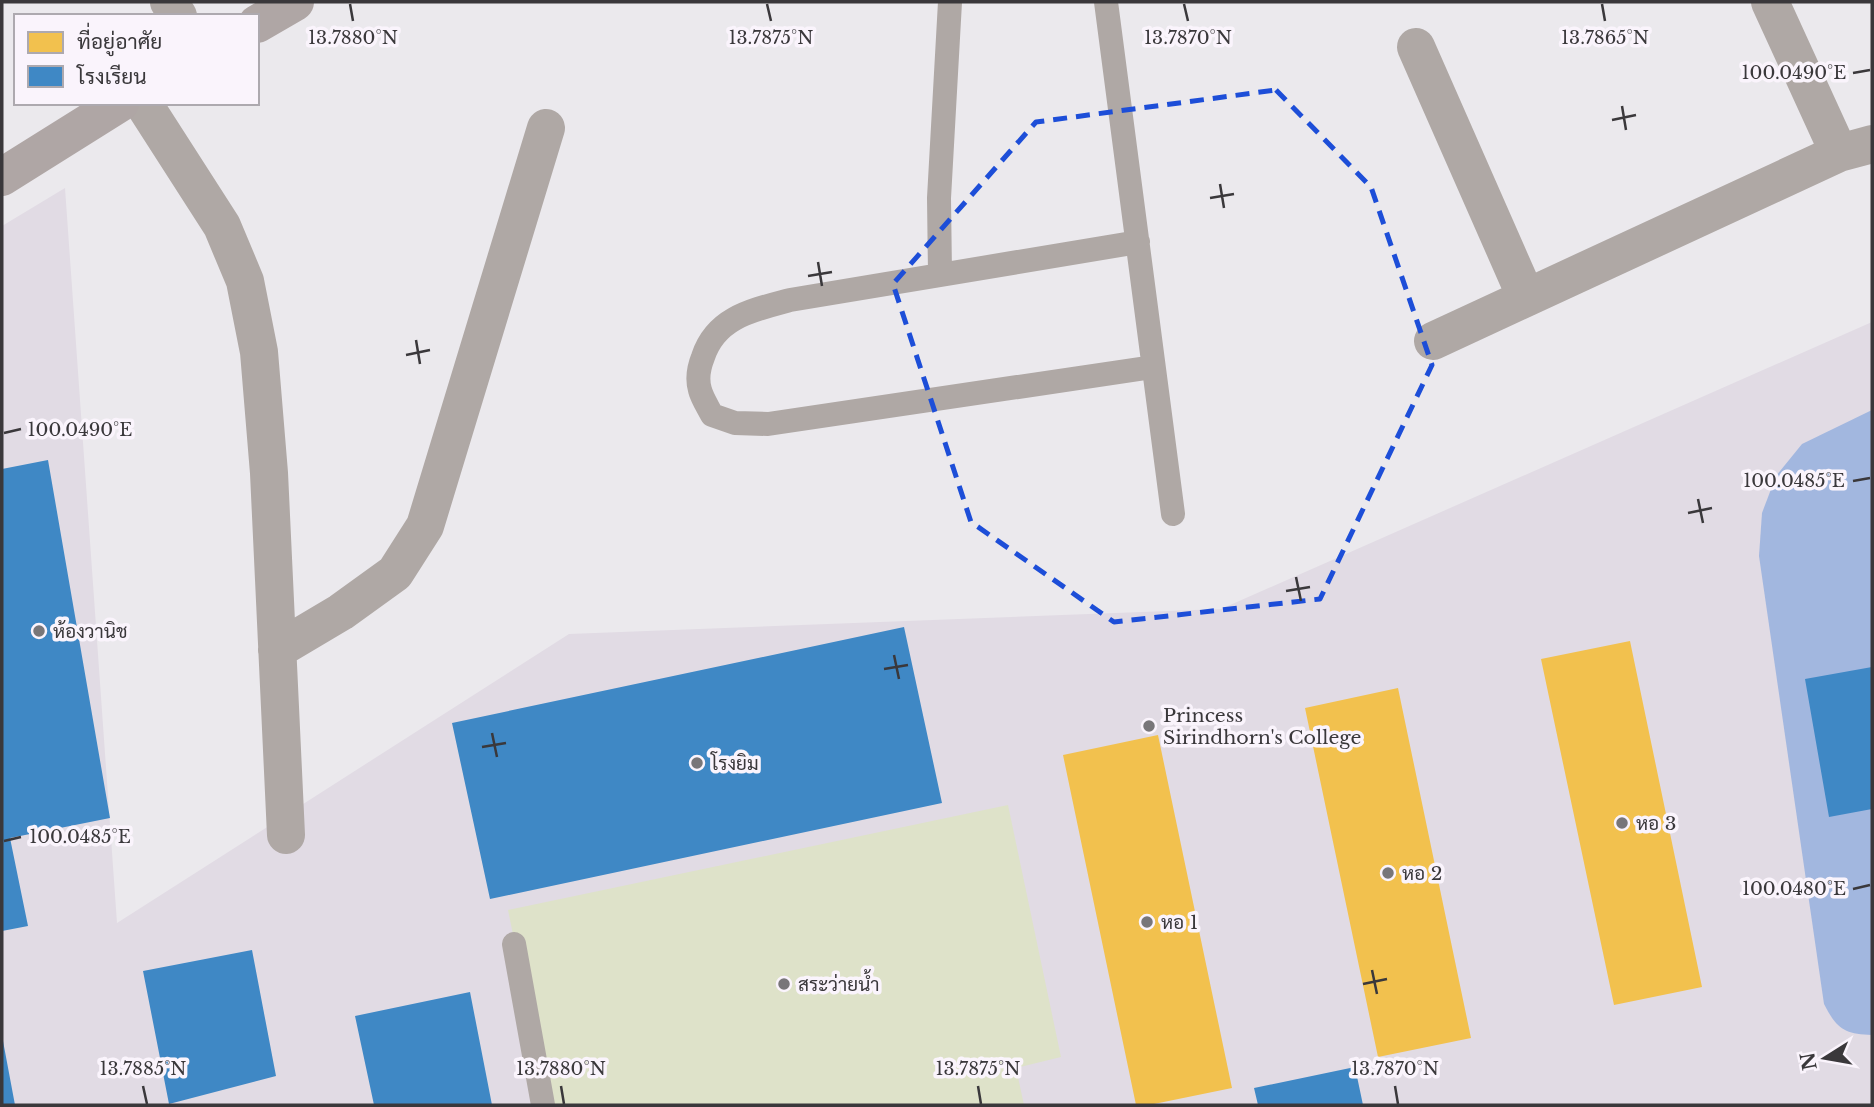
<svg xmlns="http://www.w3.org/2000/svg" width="1874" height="1107" font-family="'Libre Baskerville',Sarabun,serif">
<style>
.built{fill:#e1dbe4}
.green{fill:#dee2c9}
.water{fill:#a2b7df}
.homes{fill:#f2c14e}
.schools{fill:#3f88c5}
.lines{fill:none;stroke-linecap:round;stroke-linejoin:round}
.lane{stroke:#afa8a5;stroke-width:24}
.street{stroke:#afa8a5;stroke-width:38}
.secondary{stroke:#afa6a5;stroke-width:38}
.marked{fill:none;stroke:#1d4ed8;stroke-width:5;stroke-dasharray:14 9;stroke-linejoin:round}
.ticks{fill:none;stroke:#3a383b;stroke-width:2.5}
.poi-dot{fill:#787679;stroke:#faf4fc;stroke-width:2.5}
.labels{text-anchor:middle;stroke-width:7;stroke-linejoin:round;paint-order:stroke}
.poi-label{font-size:19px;fill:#3a383b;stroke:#faf4fc;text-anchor:start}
.ticks-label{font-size:18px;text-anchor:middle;fill:#3a383b;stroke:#faf4fc;stroke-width:7;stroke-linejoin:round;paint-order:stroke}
</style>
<rect width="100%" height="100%" fill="#ebe9ed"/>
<path class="built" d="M65,188L117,923L569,634L1221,609L1872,322V1105H2V226Z"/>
<path class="green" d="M1008,805L1061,1057L1016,1068L1024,1105H548L508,910Z"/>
<path class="water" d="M1872,410V1035C1844,1034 1837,1029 1824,1004L1759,556L1762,513L1776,476L1802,444Z"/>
<path class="homes" d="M1630,641L1702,987L1614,1005L1541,659Z
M1398,688L1471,1038L1378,1057L1305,708Z
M1158,735L1232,1088L1149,1105H1136L1063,755Z"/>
<path class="schools" d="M48,460L110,818L10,838L28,926L2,931V469Z
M904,627L942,803L490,899L452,723Z
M1872,667V809L1829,817L1805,679Z
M252,950L276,1076L169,1104L143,971Z
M470,992L492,1105H374L355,1016Z
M2,1041H3L15,1105H2Z
M1355,1067L1363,1105H1258L1254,1088Z"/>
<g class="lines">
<path class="lane" d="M1106,2L1173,514
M1138,242L790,300C753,310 716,317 703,357C699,367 697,380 700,390C702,398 708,407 712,415L735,423L768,424L1153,367
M940,274L939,198L950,2
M514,944L543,1105"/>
<path class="street" d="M169,2L178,16
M1770,2L1839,153
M1416,47L1526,297
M143,103L222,226L245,281L259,352L269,473L286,835
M1433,341L1839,153L1872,144
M277,650L341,612L395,573L425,526L546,128"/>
<path class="secondary" d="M257,24L295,2
M2,177L120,103"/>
</g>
<path class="marked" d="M1276,90L1371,187L1432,365L1320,599L1114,622L971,522L893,284L1036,122Z"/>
<path class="ticks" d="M350,4L353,21M767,4L771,21M1184,4L1188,21M1602,4L1605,21M1853,73L1870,70M1622,106L1626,130M1612,120L1636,115M1220,184L1224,208M1210,198L1234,194M818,262L822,286M808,276L832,272M416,340L420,364M406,355L430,350M4,433L21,429M1853,481L1870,478M1698,499L1703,523M1688,513L1712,508M1296,577L1301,601M1286,591L1310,587M894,655L899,679M884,669L908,665M492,733L497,757M482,747L506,743M4,841L21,837M1853,889L1870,885M1372,970L1377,994M1363,984L1387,979M143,1086L147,1104M561,1086L564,1104M978,1086L981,1104M1395,1086L1398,1104"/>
<g class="poi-dot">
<circle cx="39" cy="631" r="7"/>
<circle cx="1149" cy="726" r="7"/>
<circle cx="697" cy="763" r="7"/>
<circle cx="1622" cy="823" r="7"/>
<circle cx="1388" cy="873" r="7"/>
<circle cx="1147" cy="922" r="7"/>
<circle cx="784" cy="984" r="7"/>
</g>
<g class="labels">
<g class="poi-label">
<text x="53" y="638">ห้องวานิช</text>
<text x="1163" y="722">Princess<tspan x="1163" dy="22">Sirindhorn's College</tspan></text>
<text x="711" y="770">โรงยิม</text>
<text x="1636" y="830">หอ 3</text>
<text x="1402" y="880">หอ 2</text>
<text x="1161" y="929">หอ 1</text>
<text x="798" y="991">สระว่ายน้ำ</text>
</g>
</g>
<g class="ticks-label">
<text x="353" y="44">13.7880°N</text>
<text x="771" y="44">13.7875°N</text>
<text x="1188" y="44">13.7870°N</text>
<text x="1605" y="44">13.7865°N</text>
<text x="1794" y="79">100.0490°E</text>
<text x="80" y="436">100.0490°E</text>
<text x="1794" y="487">100.0485°E</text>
<text x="80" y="843">100.0485°E</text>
<text x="1794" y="895">100.0480°E</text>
<text x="143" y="1075">13.7885°N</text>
<text x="561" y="1075">13.7880°N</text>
<text x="978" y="1075">13.7875°N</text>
<text x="1395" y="1075">13.7870°N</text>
</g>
<rect width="1874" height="1107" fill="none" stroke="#3a383b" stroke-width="7"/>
<rect x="14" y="14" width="245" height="91" fill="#faf4fc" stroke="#ada9af" stroke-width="2"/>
<rect x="28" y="32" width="35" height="21" fill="#f2c14e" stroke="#ada9af" stroke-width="2"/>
<text x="77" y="49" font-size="21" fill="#3a383b">ที่อยู่อาศัย</text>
<rect x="28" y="66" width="35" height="21" fill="#3f88c5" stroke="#ada9af" stroke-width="2"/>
<text x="77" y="84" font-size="21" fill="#3a383b">โรงเรียน</text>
<g transform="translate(1825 1058) rotate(259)" stroke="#faf4fc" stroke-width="5" paint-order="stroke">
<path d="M0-5L12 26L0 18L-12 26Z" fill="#3a383b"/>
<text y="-10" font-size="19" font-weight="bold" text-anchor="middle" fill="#3a383b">N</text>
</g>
</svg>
